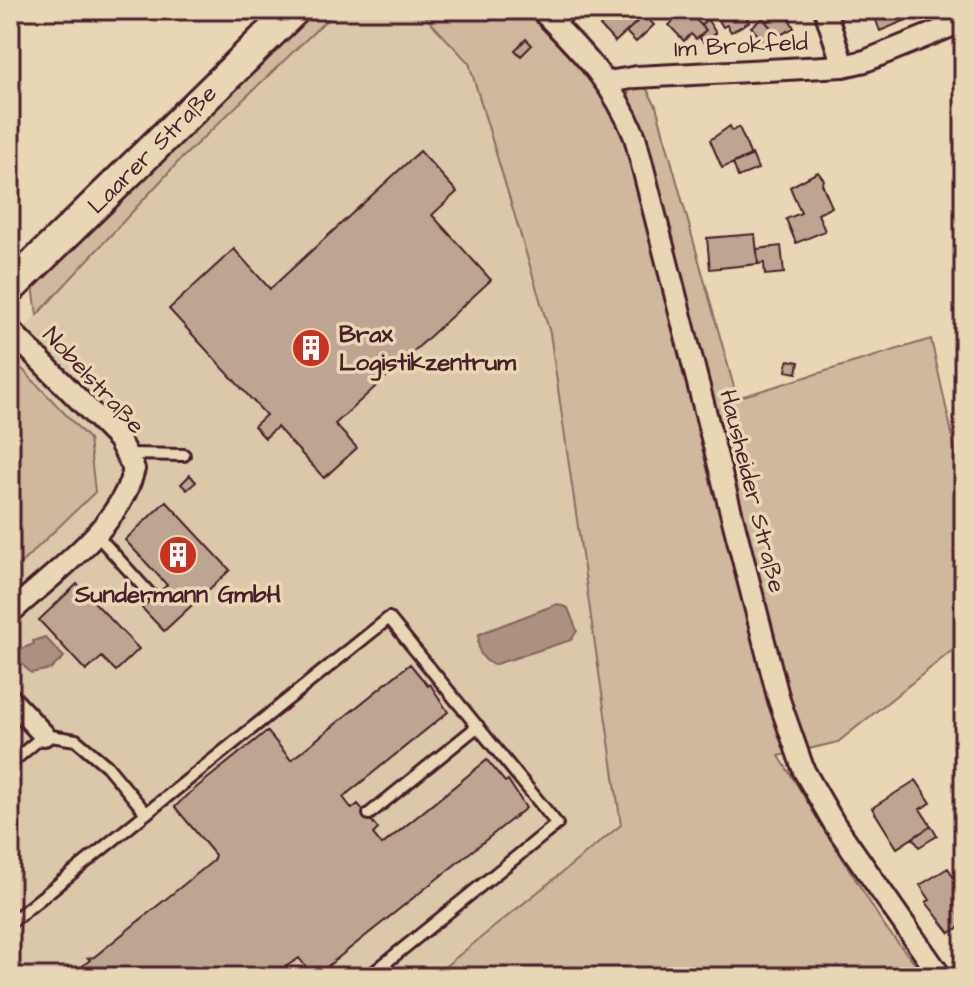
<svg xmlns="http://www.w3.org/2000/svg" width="974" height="987" font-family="'Architects Daughter',sans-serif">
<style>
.built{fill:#dbc7aa}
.green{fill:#cfb89e;stroke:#8c6c64;stroke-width:2}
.water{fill:#ac9080;stroke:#85635e;stroke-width:2}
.building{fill:#bea591;stroke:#4a1f2b;stroke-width:2}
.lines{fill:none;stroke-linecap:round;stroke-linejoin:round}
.lane-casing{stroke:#4a1f2b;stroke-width:16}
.street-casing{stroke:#4a1f2b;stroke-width:26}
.secondary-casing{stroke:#4a1f2b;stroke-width:36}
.lane{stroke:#e8d6b4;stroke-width:10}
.street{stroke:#e8d6b4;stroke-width:20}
.secondary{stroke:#e8d6b4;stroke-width:30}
.labels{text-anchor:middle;stroke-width:7;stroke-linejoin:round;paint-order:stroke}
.street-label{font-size:24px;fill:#4a1f2b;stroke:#e8d6b4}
.poi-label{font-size:24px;font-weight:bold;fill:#4a1f2b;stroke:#e8d6b4;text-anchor:start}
</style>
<rect width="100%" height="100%" fill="#e8d6b4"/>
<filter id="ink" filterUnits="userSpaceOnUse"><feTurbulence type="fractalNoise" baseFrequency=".0125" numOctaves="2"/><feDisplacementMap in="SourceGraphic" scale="16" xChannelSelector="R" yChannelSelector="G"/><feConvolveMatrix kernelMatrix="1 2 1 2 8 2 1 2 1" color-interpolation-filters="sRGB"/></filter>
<g filter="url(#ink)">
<path class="built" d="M337,10H419L469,63L551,333L621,825L432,977H10V557L17,566L89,439L10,352L33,319L181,159Z"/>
<path class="green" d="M307,10H337L181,159L37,315L33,286L229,83Z
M419,10H525L574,62H582L615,103L699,409L715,404L645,141L628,97L629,88L643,82L656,106L737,398L931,339L964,488V641L838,742L779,756L885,927L926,977H432L621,825L550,333L469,63Z
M10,356L89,439L95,492L18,566L10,557Z"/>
<path class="water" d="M557,604L568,608L577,631L571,640L493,665C479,657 477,650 479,634Z
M45,637L64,657L51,669L31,673L18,660V650L34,644L33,641Z"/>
<path class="building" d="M617,10H624L636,23L615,42L600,26Z
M686,10L706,30L696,39L691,34L684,41L669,25Z
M743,10L749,22L731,32L727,25L723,27L713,11Z
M872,10H899L904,21L880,31Z
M786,12L794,28L778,36L766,22Z
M644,15L654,25L636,42L626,32Z
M763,18L773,31L762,40L751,27Z
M707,19L716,33L704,43L699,37L706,30L701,25Z
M526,39L532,45L521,56L515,50Z
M730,126L732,131L739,127L751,156L722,168L710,140Z
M420,151L457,192L432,215L491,280L335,424L357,448L324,478L277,427L265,438L254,426L266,415L169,309L234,249L270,289Z
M752,154L758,169L738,177L733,163Z
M818,172L824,180L822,184L832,207L818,214L825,231L796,243L786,219L801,213L790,187Z
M755,234L758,264L710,269L707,238Z
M781,246L784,273L765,275L764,263L758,264L757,249Z
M788,360L799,362L797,373L786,371Z
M190,475L196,482L187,490L181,484Z
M166,501L230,570L164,631L142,608L167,585L125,540Z
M77,584L139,649L116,671L102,657L86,671L39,620Z
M410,664L428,686L430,684L448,712L343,797L352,809L358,804L378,829L373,834L382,845L487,760L505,782L508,780L526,808L314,977L299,958L270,977H69L90,960L88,958L94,957L213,861L215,855L175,807L186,796L267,731L291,760Z
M916,780L931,803L920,809L931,826L897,848L872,808Z
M931,826L937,836L919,847L913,838Z
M948,868L964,894V924L950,933L926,902L930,900L920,885Z"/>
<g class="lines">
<g class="lane-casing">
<path id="lane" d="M557,26L573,10
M129,454L184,455
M95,533L150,594
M10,764L44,735L76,740L107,766L146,813
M369,814L478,726
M10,923L389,618L557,824L368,977"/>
</g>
<g class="street-casing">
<path id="street" d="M541,10C581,51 613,82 635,137L779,700L804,771L835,825L941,977
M825,10L843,66
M608,82L637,77L843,66L865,61L964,21
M10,330L118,439L134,469C120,528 53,573 10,613
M10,699L44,735"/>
</g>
<g class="secondary-casing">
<path id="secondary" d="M10,288L294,10"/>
</g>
<use href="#lane" class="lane"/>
<use href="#street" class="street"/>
<use href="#secondary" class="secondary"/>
</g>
</g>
<defs>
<g id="building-disc" transform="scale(2)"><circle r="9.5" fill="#c8321e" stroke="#e8d6b4"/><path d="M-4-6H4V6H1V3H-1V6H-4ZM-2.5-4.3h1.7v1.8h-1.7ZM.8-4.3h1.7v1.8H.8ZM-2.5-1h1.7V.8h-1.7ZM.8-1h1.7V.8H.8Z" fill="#fff"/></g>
</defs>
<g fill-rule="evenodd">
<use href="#building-disc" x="311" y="348"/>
<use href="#building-disc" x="178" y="555"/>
</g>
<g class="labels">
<g class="street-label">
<text transform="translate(741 45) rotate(-3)" y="8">Im Brokfeld</text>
<text transform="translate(152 149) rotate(-45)" y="8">Laarer Straße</text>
<text transform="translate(94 380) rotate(47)" y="8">Nobelstraße</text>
<text transform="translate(753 491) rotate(76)" y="8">Hausheider Straße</text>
</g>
<g class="poi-label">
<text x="339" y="342">Brax<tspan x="339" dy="28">Logistikzentrum</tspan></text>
<text x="178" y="602" text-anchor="middle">Sundermann GmbH</text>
</g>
</g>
<rect width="974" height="987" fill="none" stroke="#e8d6b4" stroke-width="40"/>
<rect x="20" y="20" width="934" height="947" fill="none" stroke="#4a1f2b" stroke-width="3" filter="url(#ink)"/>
</svg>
